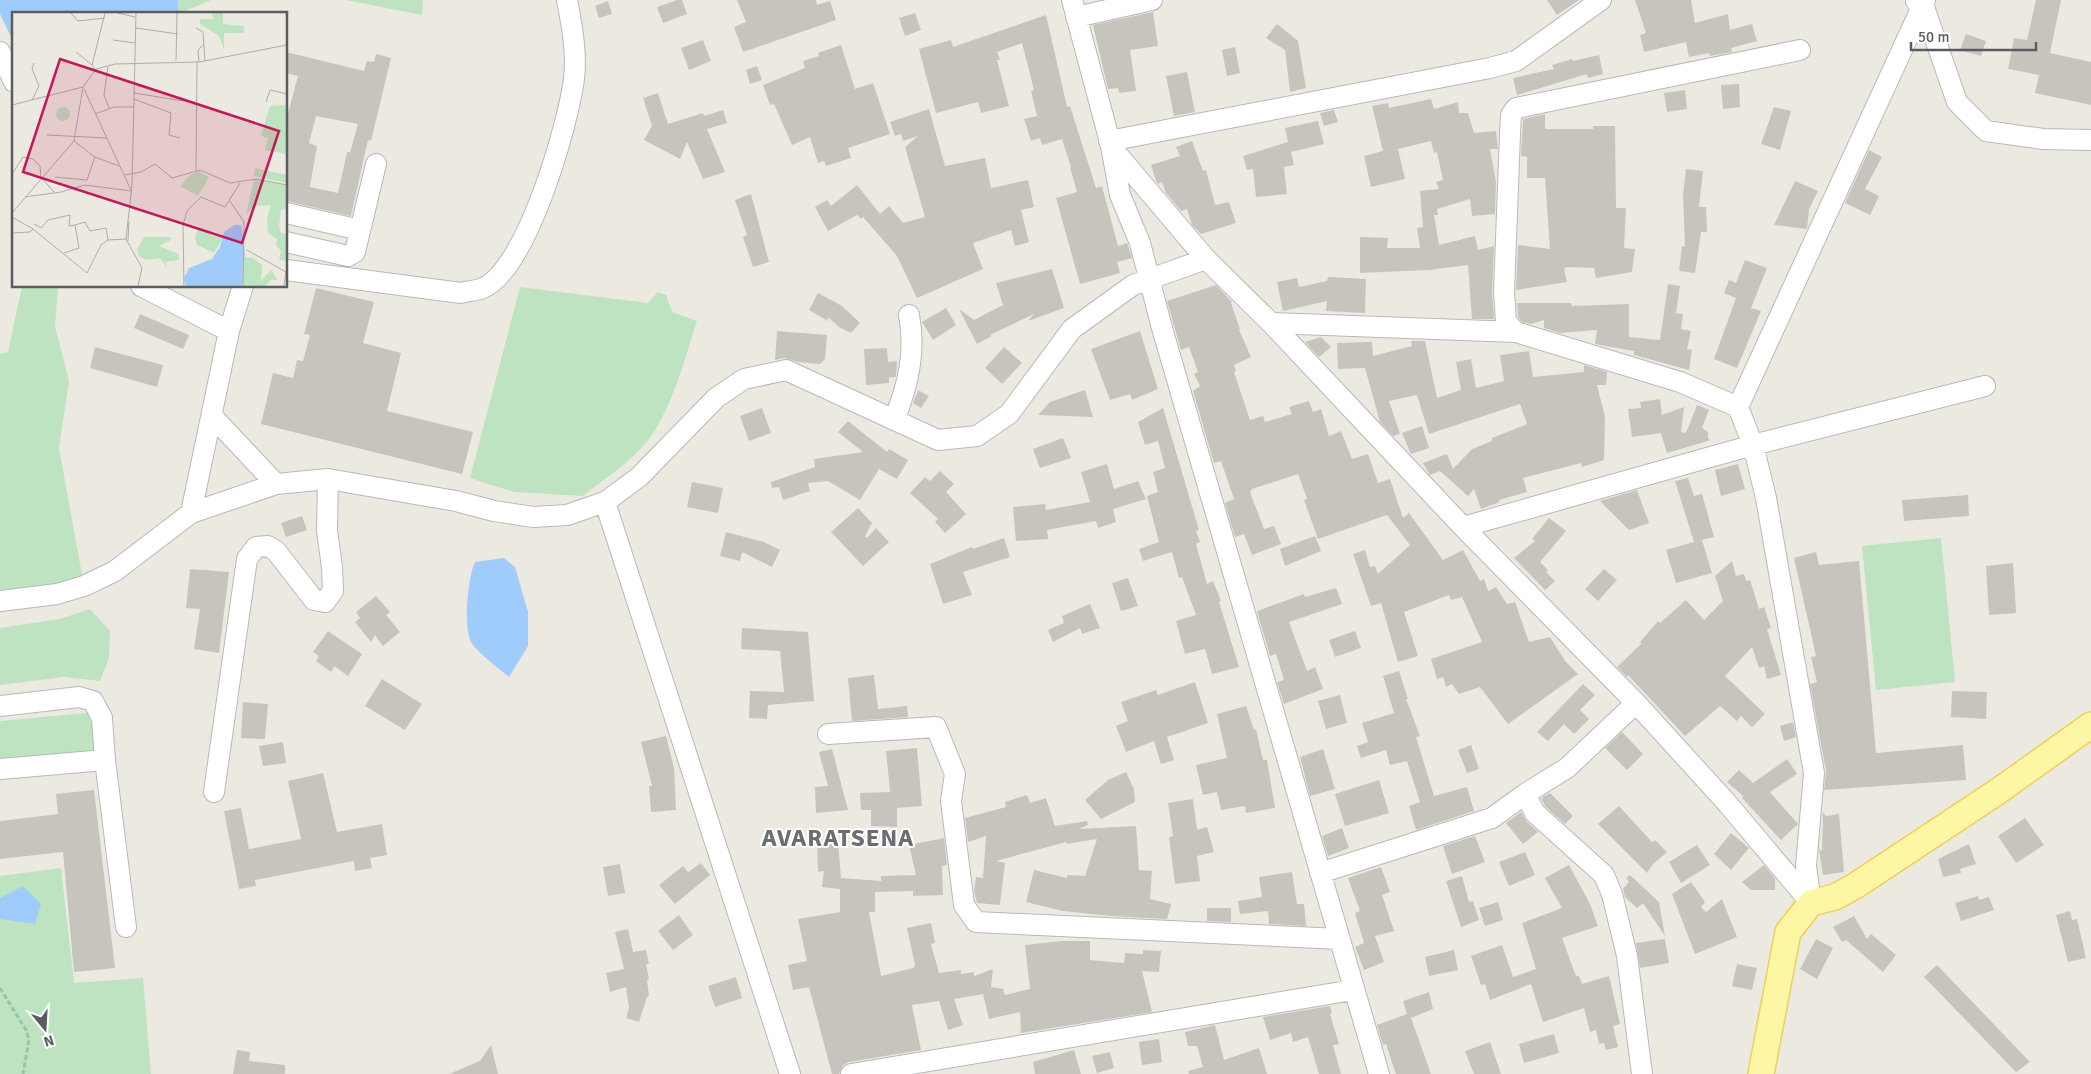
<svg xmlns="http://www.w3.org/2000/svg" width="2091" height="1074" font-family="Signika,sans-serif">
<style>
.green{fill:#bde3c0}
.water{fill:#a0ccfc}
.building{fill:#c7c4be;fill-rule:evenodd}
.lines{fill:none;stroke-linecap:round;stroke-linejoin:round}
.minor-casing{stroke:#b6b8bd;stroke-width:22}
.major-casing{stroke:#edd058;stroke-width:28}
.path{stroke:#97c4a8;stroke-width:3;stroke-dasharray:5 2.5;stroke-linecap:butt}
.minor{stroke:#fff;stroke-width:20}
.major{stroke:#fdf6a5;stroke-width:25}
.labels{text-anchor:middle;stroke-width:4;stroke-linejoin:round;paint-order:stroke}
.district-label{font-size:24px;font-weight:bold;letter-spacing:1px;fill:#6a6e73;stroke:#fff}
.inset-road{fill:none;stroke:#adada9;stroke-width:1}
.view{fill:#c2185b;fill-opacity:0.15;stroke:#c2185b;stroke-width:2.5}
.inset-edge{fill:none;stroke:#595c61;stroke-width:2.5}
</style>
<rect width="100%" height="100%" fill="#eceae0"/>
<path class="green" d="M178,0H211L178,14Z
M346,0H423L422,15Z
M22,286H58L55,326L69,381L59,448L84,586L0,601V354L8,352Z
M520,287L648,303L658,292L666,295L672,312L697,321C685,358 675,398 654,432C637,458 607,477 583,496L514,492L470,478Z
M1941,538L1955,682L1876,690L1862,546Z
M90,609L110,631L109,658L100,681L64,677L0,685V628L60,619Z
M86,713L92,716L95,748L89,751L0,762V721Z
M61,868L74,983L143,978L151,1074H0V876Z"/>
<path class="water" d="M0,0H178V14H14V43L0,14Z
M504,558L515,567L528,612V646L509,677C497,667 483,657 473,645C462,632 468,577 475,562Z
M23,886L41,904L35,924L0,919V898Z"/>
<path class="building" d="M677,0H682L687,14L663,23L657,7Z
M737,0H816L817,5L830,1L836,20L743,52L734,27L746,22Z
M1547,0H1579L1557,15Z
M1635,0H1691L1695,23L1728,14L1730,30L1752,24L1757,41L1731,48L1732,52L1710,56L1709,53L1689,57L1686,42L1644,52L1640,35L1646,33Z
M2036,0H2061L2050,53L2091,62V105L2035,93L2039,75L2008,69L2014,38L2027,40Z
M608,1L612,14L599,18L595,6Z
M1153,12L1158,46L1130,50L1136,91L1119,93L1118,88L1108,89L1093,25Z
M915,13L921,30L905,36L899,18Z
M1046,15L1067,107L1070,106L1096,188L1102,186L1118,246L1127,243L1132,258L1117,262L1120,273L1080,284L1056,198L1077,192L1070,167H1071L1062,139L1042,145L1040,138L1031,141L1024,119L1037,116L1031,91L1034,90L1022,43L997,52L1000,60H997L1009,106L981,113L978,102L936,113L919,49L951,40L953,47Z
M1277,24L1298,41L1306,88L1290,92L1285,50L1266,38Z
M1966,34L1986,41L1981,56L1960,50Z
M703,40L711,61L689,70L681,48Z
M841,45L855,89L873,83L890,134L848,148L851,158L826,166L824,161L818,163L810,137L792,145L774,104L770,105L763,85L805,68L803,61L819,56L818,53Z
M1235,47L1240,73L1227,76L1222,50Z
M286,52L364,71L367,61L374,62L376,54L391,58L371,141L368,140L351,216L286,201V121L298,76L286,73ZM316,116L358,124L350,152H347L338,193L310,187L317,146L309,143Z
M1599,55L1603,74L1588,78L1587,74L1517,95L1513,78L1554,69L1552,65L1572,59L1573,61Z
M757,66L762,80L750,84L746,70Z
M1187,72L1195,112L1174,116L1166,76Z
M1739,84L1740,107L1723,109L1721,85Z
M1685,90L1687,109L1667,112L1664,93Z
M658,93L668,124L703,113L704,116L723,110L727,123L707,129L725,172L703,179L687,142L680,159L644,140L652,126L643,98Z
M1431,99L1434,109L1458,102L1459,113H1468L1474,133L1496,131L1498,149H1490L1496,182L1495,214L1472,216L1470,199L1437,209L1438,215H1434L1439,245L1475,236L1478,250L1494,246L1492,292L1494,319H1472L1468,265L1429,270L1360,273V237L1388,238L1387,248H1420L1417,228L1423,227L1420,191L1439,189L1436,182L1443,180L1437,152L1434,153L1431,141L1398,149L1405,179L1371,187L1364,156L1383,151L1372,106L1388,103L1389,108Z
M1774,107L1791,111L1780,150L1761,144Z
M929,109L945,166L985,158L991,188L1028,180L1034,207L1021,210L1029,242L1015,246L1011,230L973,243L983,269L917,298L897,256L863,217L861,219L857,215L828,231L815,207L827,200L831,206L857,185L880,214L889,206L903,223L925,217L905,147L918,136L903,141L901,134L895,136L890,122Z
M1334,110L1338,122L1324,126L1320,113Z
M1545,114V129H1593V126H1615L1616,208H1626L1624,248L1635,249L1632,272L1596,278L1594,268L1566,267L1564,269L1567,282L1516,290L1518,245L1550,249L1545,178H1527V157L1521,156L1523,119Z
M1318,121L1324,144L1291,152L1294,165L1284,167L1287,194L1256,197L1253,169L1247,170L1243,156L1288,142L1285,128Z
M1192,141L1203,171L1206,170L1215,205L1229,202L1236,223L1201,234L1192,225L1187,209L1181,211L1166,193L1162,182L1158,184L1156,181L1151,165L1180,156L1176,147Z
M1869,150L1882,157L1865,189L1879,196L1870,215L1845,203Z
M1686,169L1703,171L1699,207H1706L1707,232H1701L1695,273L1679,271L1682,246L1685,247L1683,194Z
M1795,181L1818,191L1809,209L1807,229L1774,225Z
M751,194L769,262L753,267L743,237L747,235L735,200Z
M1745,260L1767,268L1751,308L1761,311L1737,368L1714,359L1736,298L1724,293L1729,280L1736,283Z
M1052,269L1064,308L1028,321L1034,314L990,335L992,336L977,344L959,309L974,320L1003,305L996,283Z
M1328,277L1366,279L1365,313L1326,311L1327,301L1283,311L1277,282L1297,278L1299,287L1327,281Z
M1668,284L1680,286L1676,313L1683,314L1681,329L1691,331L1687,349L1692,350L1689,370L1634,355V351L1595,344L1597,330L1560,333L1544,328V320L1531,324L1522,322L1518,317L1517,303H1571L1572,306L1629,304V337L1660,340Z
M1216,285L1232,302L1231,303L1240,329L1239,330L1251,357L1234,365L1236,371L1234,372L1250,420L1263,416L1265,422L1292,414L1289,407L1309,401L1313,412L1321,409L1329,436L1341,431L1352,459L1368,454L1378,483L1390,479L1403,518L1409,513L1443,560L1463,550L1480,581L1484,579L1488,591L1496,587L1507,604L1515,602L1529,642L1550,637L1565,661L1578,674L1508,724L1480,687L1459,694L1452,684L1446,687L1443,677L1437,679L1431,659L1482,642L1462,597L1451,600L1449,595L1404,612L1418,656L1398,662L1381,603L1371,606L1353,554L1365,550L1370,567L1375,566L1378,574L1410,545L1387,515L1318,539L1304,500L1307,499L1298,474L1252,489L1250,492L1264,529L1274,526L1281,544L1252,555L1244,534L1235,537L1225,503L1234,499L1221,461L1214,463L1193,391L1200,386L1194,374L1198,372L1189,347L1181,350L1167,301Z
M316,288L374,302L363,343L401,353L387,411L473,432L462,474L261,424L273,373L293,378L297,360L303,361L310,335L304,334Z
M818,293L842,306L860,323L851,333L839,327L828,317V321L809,310Z
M946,308L956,325L933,340L922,322Z
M140,314L189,335L183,349L134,328Z
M777,331L827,335L825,359L820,364L798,362L784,358L775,360Z
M1140,331L1158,389L1132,400L1130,394L1110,400L1091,349Z
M1321,337L1331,347L1319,357L1305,342Z
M1411,341H1425L1437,398L1461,390L1456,362L1471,359L1476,388L1504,381L1500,355L1529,351L1533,377L1584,372V365L1607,372L1606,385H1597L1605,417L1604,460L1582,467L1581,463L1523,478L1527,492L1499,500L1500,502L1481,509L1474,489L1468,496L1440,471L1430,475L1423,463L1447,454L1453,469L1472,449L1492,441V438L1527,424L1520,404L1429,434L1417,395L1389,401L1400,434L1393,436L1380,422L1365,368L1338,369L1337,343L1372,342L1373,356L1412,346Z
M95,347L163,365L157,387L90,368Z
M1004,347L1022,363L1002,384L985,368Z
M887,348L888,362L897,361L896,377H889V383L866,385L864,349Z
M918,390L929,396L921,408L913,403Z
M1085,390L1093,417L1038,415L1050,402Z
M1660,399L1662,415L1684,407L1681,432L1686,433L1697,405L1709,410L1702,428L1708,432V439L1711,440L1667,453L1661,433L1632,437L1628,409L1641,408L1640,402Z
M762,408L771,433L749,441L740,416Z
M1163,408L1199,530L1196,531L1200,542L1196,544L1207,584L1213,581L1221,601L1219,602L1239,667L1212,674L1205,649L1185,654L1176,621L1196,615L1182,577L1179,578L1172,552L1143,561L1139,549L1159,542L1147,496L1158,492L1153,472L1165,468L1158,441L1145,445L1138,422Z
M848,421L887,452L889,449L908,460L897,479L879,469L860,500L828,481L808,483L810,491L783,500L779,487L772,488L771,482L815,467L814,459L863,452L838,432Z
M1422,426L1429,448L1411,454L1402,433Z
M1063,438L1071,458L1040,468L1033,449Z
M1107,464L1114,489L1138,481L1146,499L1113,509L1116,522L1098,528L1096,521L1047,530L1048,539L1016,541L1013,507L1045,504L1046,510L1090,502L1081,472Z
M1738,464L1745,489L1721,496L1715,470Z
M940,471L954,484L946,492L966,514L945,533L935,522L938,519L910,493L925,477L930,481Z
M1688,478L1694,496L1702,494L1714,537L1702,540L1712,573L1676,583L1666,550L1694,542L1675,481Z
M692,482L723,488L718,513L687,507Z
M1637,490L1649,523L1629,530L1600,501Z
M1968,495L1969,516L1904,521L1902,500Z
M858,508L872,523L865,536L867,538L876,528L889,542L863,566L831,532Z
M302,516L307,530L286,537L281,523Z
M1549,518L1566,531L1540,562L1548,570L1546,572L1555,581L1545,590L1514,558L1535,541L1532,539Z
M726,532L764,542L780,550L772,567L742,552L740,561L720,556Z
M1315,536L1321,551L1285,566L1280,549Z
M1004,538L1010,557L963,572L972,595L943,604L930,564L972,547L973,549Z
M1816,552L1819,565L1859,561L1876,753L1963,745L1966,780L1824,790L1826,771L1810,684L1817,682L1811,657L1816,656L1794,558Z
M1732,561L1736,576L1744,574L1746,581L1750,580L1759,609L1764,607L1771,628L1767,629L1781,675L1767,679L1764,666L1759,668L1752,647L1725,676L1765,714L1752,727L1741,716L1737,721L1720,706L1685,736L1628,675L1627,677L1617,667L1642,643L1640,642L1658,621L1660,623L1686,600L1704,620L1723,601L1715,576Z
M2013,563L2016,613L1989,615L1986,566Z
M190,569L229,572L219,653L194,649L200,609L186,608Z
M1604,569L1617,580L1598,601L1585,589Z
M1128,578L1138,606L1121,611L1112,583Z
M1336,588L1342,604L1289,622L1307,671L1315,667L1323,689L1284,704L1277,682L1284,680L1276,654L1270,656L1257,611L1304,594L1305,597Z
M376,596L390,612L386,615L400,632L383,646L375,635L371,642L355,622L360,618L356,612Z
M1090,604L1100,628L1082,634L1080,628L1053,642L1048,630L1064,623L1062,616Z
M742,628L808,632L814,701L768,705L767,719L749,718L750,691L784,692L780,651L741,649Z
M328,631L362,654L348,676L334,666L331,672L316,661L319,656L313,652Z
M1355,631L1361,648L1335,657L1329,640Z
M1399,671L1408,699H1406L1420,736L1416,737L1434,796L1467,787L1474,811L1416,830L1409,806L1420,802L1407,761L1390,765L1386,750L1361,758L1357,746L1368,742L1362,723L1394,713L1383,676Z
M874,675L878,709L907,706L908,717L852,721L848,678Z
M382,679L422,704L405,730L365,706Z
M1195,682L1208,723L1167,737L1174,760L1161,764L1154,741L1126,752L1116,726L1128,721L1121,702L1156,690L1158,695Z
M1583,684L1595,695L1580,710L1589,719L1574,734L1564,724L1548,741L1537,732Z
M1952,691L1987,692L1986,719L1951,717Z
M1340,695L1347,723L1326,729L1318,701Z
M243,702L268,704L265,739L241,738Z
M1246,706L1254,730L1256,729L1263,760H1267L1275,808L1246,813L1245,806L1221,810L1217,792L1203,795L1196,765L1227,758L1217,714Z
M1793,722L1796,737L1784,741L1780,726Z
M1622,732L1643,754L1627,770L1605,748Z
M666,736L674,768L676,810L651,812L649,786H652L641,742Z
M283,742L286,763L263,766L259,746Z
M1471,745L1479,769L1467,773L1458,750Z
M917,748L922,806L897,808V827L871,826V810H861L860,793L890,792L886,751Z
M832,749L848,810L816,813L815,787L828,786L819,752Z
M1323,749L1335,789L1310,796L1300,757Z
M1787,759L1797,774L1770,792L1798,824L1781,840L1742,798L1743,796L1727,782L1739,770L1753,783Z
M1126,772L1134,789L1135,802L1101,819L1085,800L1108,780Z
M323,773L337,832L382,824L387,855L370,858L372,868L355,871L354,861L255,880L256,886L239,889L224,811L241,808L249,849L301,839L288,781Z
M1379,780L1389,813L1345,826L1335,794Z
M94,790L115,968L74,972L63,852L0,859V821L58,814L56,794Z
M1550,793L1573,816L1565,824L1545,806L1541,798Z
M1027,795L1030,803L1046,798L1055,826L1087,821L1088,825L1079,829L1136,826L1139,870L1152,871L1150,899L1171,904L1167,919L1110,916L1063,911L1026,902L1034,870L1067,878V875L1085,876L1097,839L1067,844L1066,842L996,861L1005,863L1000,905L977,903L974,891L976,877L983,878L986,836L968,842L965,818L1006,807L1005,802Z
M1193,799L1197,830L1207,827L1214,852L1197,856L1200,881L1175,884L1169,837L1173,836L1168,803Z
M1619,806L1652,842L1655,840L1667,852L1653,864L1647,873L1598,824Z
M1521,812L1527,822L1538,832L1523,844L1506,823Z
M1823,812L1826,816L1839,814L1844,872L1823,875L1819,850V849L1822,851Z
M2025,818L2044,845L2016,863L1998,836Z
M1342,828L1349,848L1328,856L1322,836Z
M1731,833L1749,848L1731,870L1714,854Z
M1475,836L1485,862L1452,874L1443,846Z
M944,838L947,865L942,866L943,895L913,896V891L875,892V912H869L881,976L913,968L915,965L907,928L931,923L935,943L931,944L939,973L961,970V974L974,972V976L993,969L991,987L1003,989L1005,995L1030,989L1025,945L1062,941H1090V960L1124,963L1125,953L1143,954V950L1161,951L1159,972L1142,971L1152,1012L1021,1033L1020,1012L989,1019L983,994L954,999L963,1025L948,1030L939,1001L912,1005L921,1050L849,1062L843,1065L839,1074H832L809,987L793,990L788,965L807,961L798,919L840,912V889L822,887L824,871L818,872L817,842L838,841L841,878L881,881V876L916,875L909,845Z
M1969,844L1976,864L1960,869L1961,873L1943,877L1938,859Z
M1697,845L1710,865L1681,883L1669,862Z
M1525,852L1535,875L1509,886L1499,862Z
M701,863L710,875L675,904L659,885L683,866L688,872Z
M620,864L625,893L608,896L603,867Z
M1569,865L1590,904L1598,926L1562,938L1576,976H1579L1582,984L1609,976L1620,1024L1613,1026L1618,1047L1606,1050L1604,1043L1599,1044L1596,1030L1590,1032L1584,1008L1543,1022L1531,984L1490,1000L1485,984L1481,985L1471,956L1502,945L1513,977L1536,969L1522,923L1562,908L1545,878Z
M1764,865L1775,879V890H1751L1742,882Z
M1381,867L1390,892L1382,895L1394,931L1375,936L1384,962L1364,970L1355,947L1364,943L1355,913L1360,911L1348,878Z
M1292,872L1297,904H1304L1306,926L1269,924L1268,911L1240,914L1238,901L1262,897L1259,877Z
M1630,875L1659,902L1665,936L1643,903L1637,908L1625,897L1623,889L1629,882L1626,878Z
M1462,876L1469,902L1473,901L1479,920L1461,927L1446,881Z
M1691,882L1705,902L1701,907L1706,912L1722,899L1737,937L1695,954L1672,894Z
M1978,896L1979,900L1989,897L1994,910L1961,921L1955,903Z
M1498,902L1503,920L1485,926L1479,908Z
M1207,908H1231V922L1207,921Z
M2070,911L2072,920L2077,919L2086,958L2068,962L2056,915Z
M679,915L693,935L673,950L658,931Z
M1854,916L1867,939L1871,934L1896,955L1883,972L1846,940L1842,942L1833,927Z
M628,929L633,952L646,950L649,964H646L649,979L647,980L649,996L647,997L639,1022L626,1018L629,1008L626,987L610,992L606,973L624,969L615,932Z
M1665,939L1669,963L1640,968L1636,943Z
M1816,939L1833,948L1817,979L1800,969Z
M1454,950L1458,970L1429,976L1425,957Z
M1737,964L1757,968L1752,990L1732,986Z
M1937,965L2030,1062L2016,1072L1924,977Z
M736,977L742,998L715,1007L708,986Z
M1429,992L1433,1009L1411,1018L1431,1074H1396L1386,1044L1383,1045L1377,1025L1407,1014L1403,1001Z
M1330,1006L1332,1013L1330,1014L1339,1044L1333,1045L1341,1074H1319L1308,1037L1293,1042L1291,1033L1270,1040L1263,1017Z
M1215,1025L1224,1060L1259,1048L1267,1074H1189L1188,1071L1203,1067L1197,1046H1188L1185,1032Z
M1554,1034L1559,1053L1524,1063L1519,1044Z
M1159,1039L1162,1062L1142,1065L1139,1042Z
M1490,1042L1501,1074H1474L1465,1051Z
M491,1045L498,1074H449L480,1061Z
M237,1050L250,1052L249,1061L285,1065V1074H233Z
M1074,1050L1081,1074H1035L1033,1062Z
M1110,1052L1114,1068L1097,1073L1092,1056Z"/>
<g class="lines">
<g class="minor-casing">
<path id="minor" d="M1072,0L1111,146L1120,195L1140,243L1162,328L1379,1074
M1916,1L1923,4L1957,102L1986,131L2043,139L2091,140
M1076,17L1152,0
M0,52L14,82
M1109,141L1490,68L1516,61L1601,0
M1112,148L1206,259L1271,323L1463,527L1636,703L1727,803L1811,903
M286,213L360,230
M286,242L348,256L355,252L376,164
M286,270L461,293C468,291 477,291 483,288C527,269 568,125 574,79C577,53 572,26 567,0
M141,286L229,331
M1271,323L1516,332L1680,382L1738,407L1753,445L1766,498L1814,773L1806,866L1811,903
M1516,332L1506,322L1504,292L1510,134L1511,115L1516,108L1800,50
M1738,407L1925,0
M212,416L276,484
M894,420C908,386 916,352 909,315
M605,502L790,1074
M191,513L229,331L243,286
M1463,527L1753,445L1985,386
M0,601L57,594L84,586L115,571L191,513L276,484L328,479L456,501L494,511L533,517L567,515L605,502L639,477L716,398L744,379L786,370L938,440L977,436L1009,414L1072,329L1133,285L1206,259
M0,706L79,697L93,701L102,718L105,760L126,927
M828,734L936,727L955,774L951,801L964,905L976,922L1339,939
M0,769L105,760
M214,792L247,559L256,547L268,546L276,551L314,600L325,602L333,591L332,567L327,531L328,479
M1525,794L1535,813L1604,875L1612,894L1627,956L1642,1074
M1320,873L1492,818L1525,794L1567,768L1636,703
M851,1074L1353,990"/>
</g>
<g class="major-casing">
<path id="major" d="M1761,1074L1788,932L1811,903L1835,897L1855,886L1997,792L2091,725"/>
</g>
<path class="path" d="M0,988L26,1030L29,1040L23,1074"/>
<use href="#minor" class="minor"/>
<use href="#major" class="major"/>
</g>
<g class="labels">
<g class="district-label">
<text x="838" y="846">AVARATSENA</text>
</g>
</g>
<g transform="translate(12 12)">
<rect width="275" height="275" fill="#eceae0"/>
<path d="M200,1H211V12L232,14V21H212V37L207,24L188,12V7H201ZM275,93V142L253,138L256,126L249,124L258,94ZM44 102a7 7 0 1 1 14 0a7 7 0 1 1-14 0ZM243,156L275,163V171L242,164ZM186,159L197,165L186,184L168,174L177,164ZM242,167L275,173V196L269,198L267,215L269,221L275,222V249L267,248L269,239L264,233L265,227L256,221L255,206L259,193L242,194L234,203ZM186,215L201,224H212L202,241L185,233L183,226ZM132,225H159V228L147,234L166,242L167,248L153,250L155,256L148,246L134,248L127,244L125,238ZM232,245L241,246L250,253L249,269L259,258L266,268H259L253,274H230Z" fill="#bde3c0"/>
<path d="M222,213H229L230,216L233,241L230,274H174L172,266L177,256L200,247L208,235L212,220Z" fill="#a0ccfc"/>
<path class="inset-road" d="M59,1L66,9L93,6M106,1L123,5M124,1L120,173L114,227L130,256L126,274M124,16L166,22M184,16L191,20L193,49M101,28L123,31M64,40L80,53M164,49L165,1M187,50L186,38L192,32M96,54L92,83L97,96M83,58L80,53L93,1M72,77L119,178M122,81L184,91M122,87L159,101L157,123L168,126M20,88L27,74L20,57L22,51M254,90L258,78L275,82M0,93L71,75L84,57L103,52L187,50L275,33M83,102L102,95H122M35,123L95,126M62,129L83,145L107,154M184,158L185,50M0,162L11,145L21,147L28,154L29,165L42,180M113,163L129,160L143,152L160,166L188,158L218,171L245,167L275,173M43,165L75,168L83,145M13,185L49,180L73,173L119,179M218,189L232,210L231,274M0,201L62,129L71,75M0,205L21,217L75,261L89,233L96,228L114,227M22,212L29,216L36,208L58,203L57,214L63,213M0,221L18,220L21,217M116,229L117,209M235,238L274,260L272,274M52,241L67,236L63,213L73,210L78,219L94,216L96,228M172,274L171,213L175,199L189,185L213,195L228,171"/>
<path class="view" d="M48,47L267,119L230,231L11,160Z"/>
<rect width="275" height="275" class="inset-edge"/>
</g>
<g transform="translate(45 1029) rotate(162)" stroke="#ffffff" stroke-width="4" paint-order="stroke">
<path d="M0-4L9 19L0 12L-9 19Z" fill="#595c61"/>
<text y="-8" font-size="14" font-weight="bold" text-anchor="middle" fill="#595c61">N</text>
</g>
<path d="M1911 42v8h125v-8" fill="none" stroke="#595c61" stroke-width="2.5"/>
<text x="1918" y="42" font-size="15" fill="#595c61" stroke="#ffffff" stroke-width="4" paint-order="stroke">50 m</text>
</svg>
